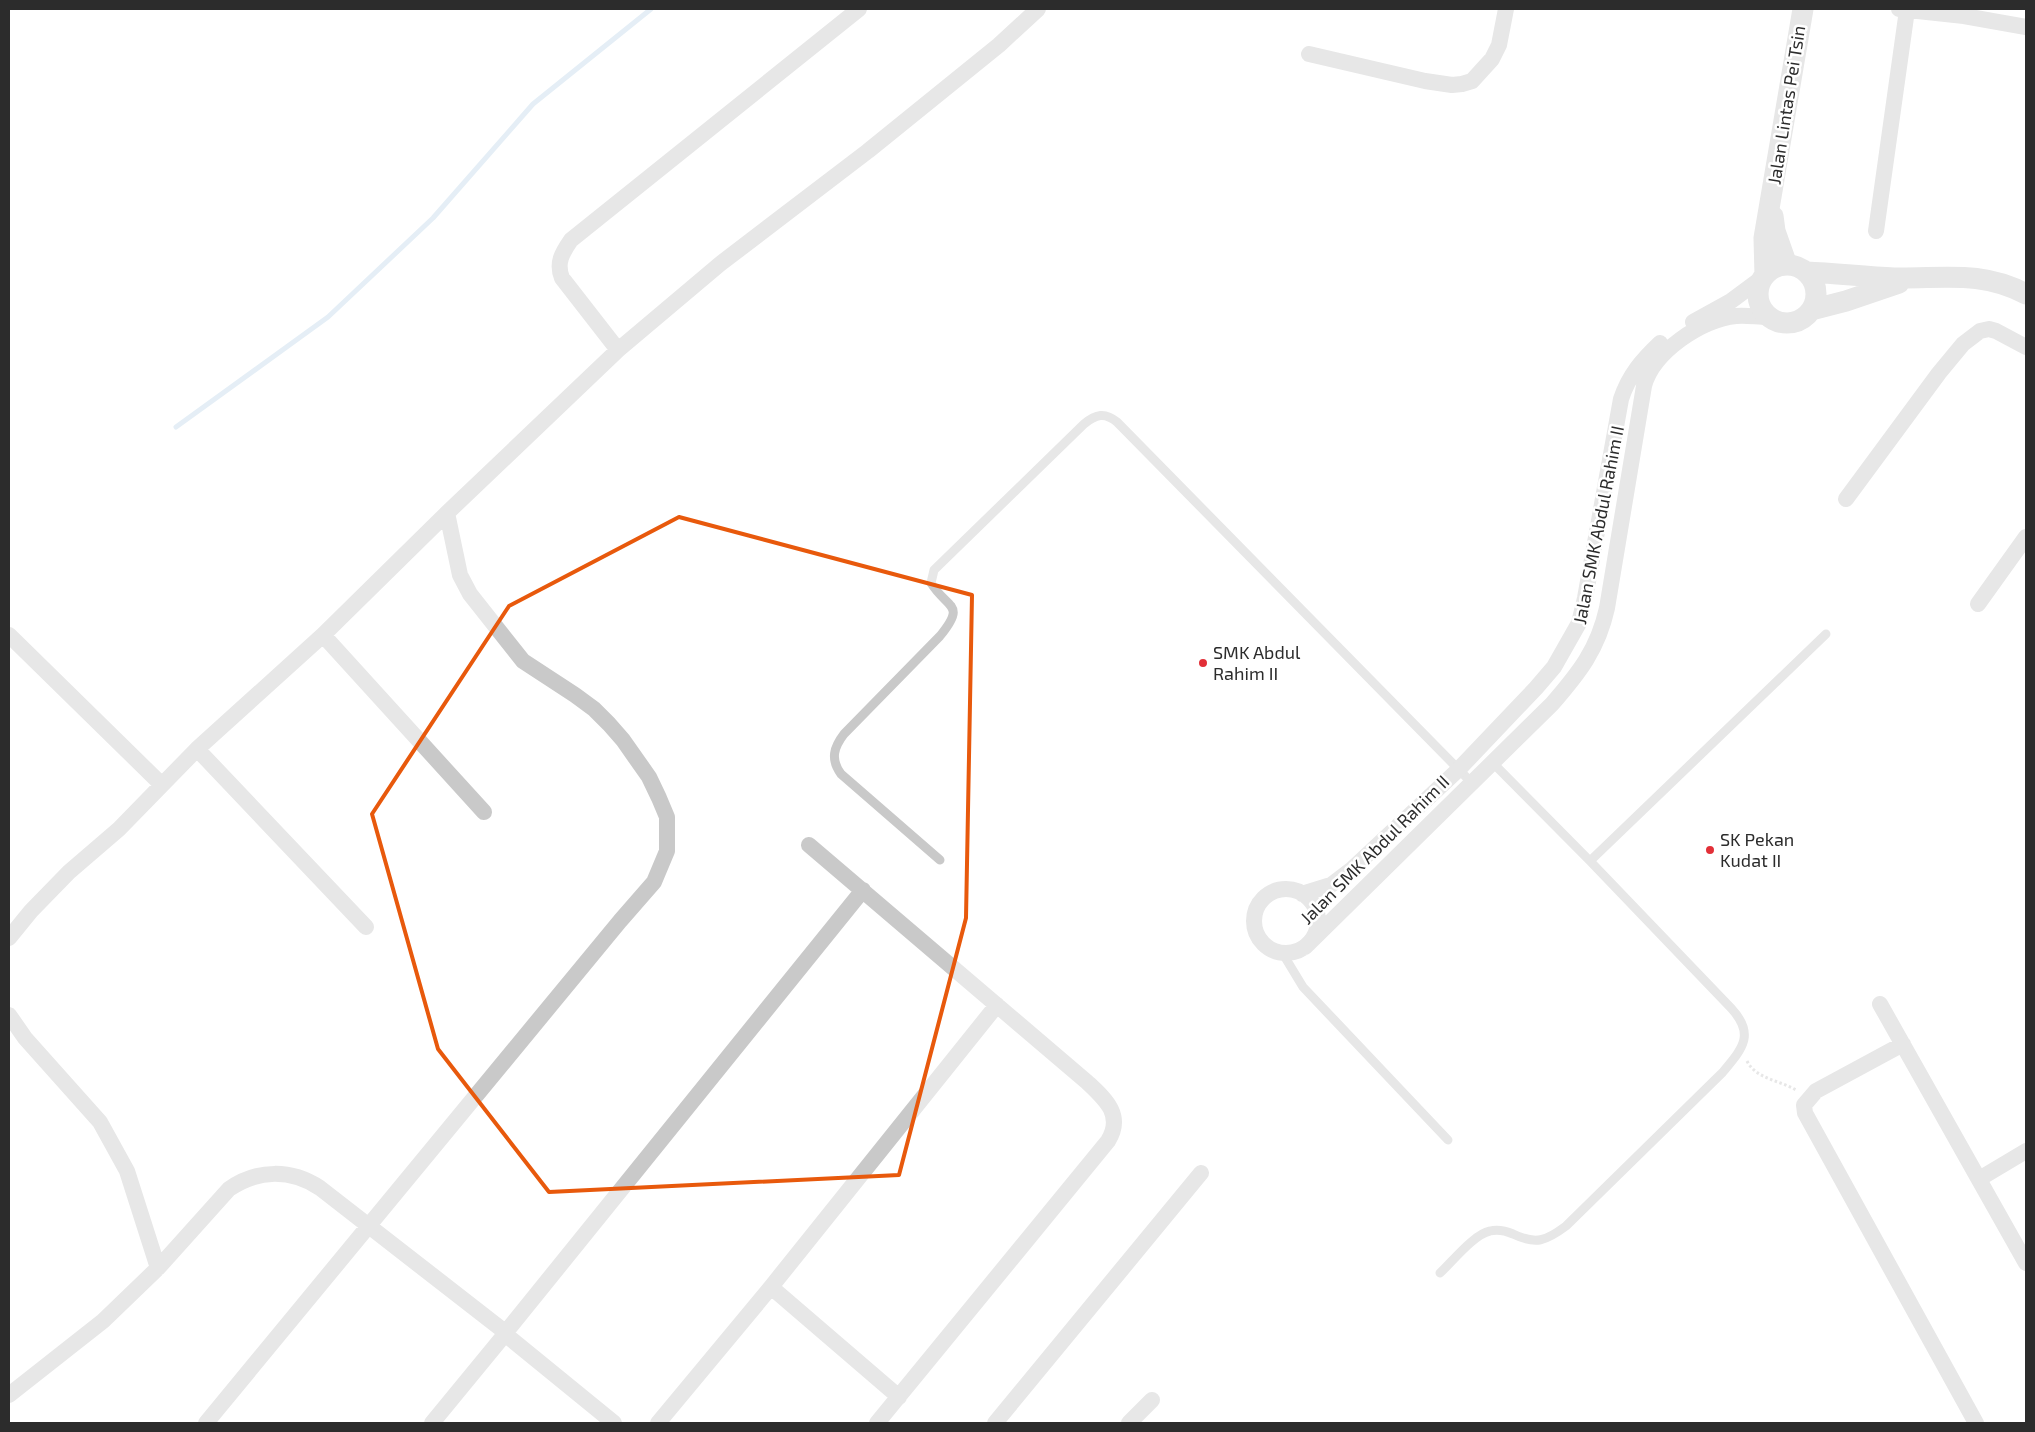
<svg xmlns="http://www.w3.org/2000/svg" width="2035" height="1432" font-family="'Exo 2',sans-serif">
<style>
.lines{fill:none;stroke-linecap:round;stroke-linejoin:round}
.stream{stroke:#c5daea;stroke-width:5}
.path{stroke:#c9c9c9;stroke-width:3;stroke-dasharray:2.5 2.5;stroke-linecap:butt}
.service{stroke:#c9c9c9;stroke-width:9}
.minor{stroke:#c9c9c9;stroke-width:16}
.tertiary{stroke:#c9c9c9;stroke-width:21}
.marked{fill:none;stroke:#e8590c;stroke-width:4;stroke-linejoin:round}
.poi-dot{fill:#e22f37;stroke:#fff;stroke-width:2}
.labels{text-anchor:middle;stroke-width:5;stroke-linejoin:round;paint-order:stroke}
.street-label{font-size:18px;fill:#2c2c2c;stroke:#fff}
.poi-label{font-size:18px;fill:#2c2c2c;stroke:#fff;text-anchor:start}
</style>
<rect width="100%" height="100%" fill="#fff"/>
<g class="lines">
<path class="stream" d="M176,427L328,317L433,218L533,104L651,9"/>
<path class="path" d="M1747,1061C1756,1079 1779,1080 1796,1090"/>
<path class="service" d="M940,860L841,774C830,759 834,747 844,734L940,636C967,603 947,609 931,583L934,570L1084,424C1096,414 1105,412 1117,422L1472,783
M1590,861L1826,634
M1283,954L1303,987L1448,1140
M1440,1273C1452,1262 1474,1234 1490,1231C1498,1229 1506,1231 1513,1234C1536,1245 1546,1241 1566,1226L1722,1073C1742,1049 1756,1035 1731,1008L1590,861L1492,762"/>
<path class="minor" d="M1899,9L1964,16L2026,27
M1309,54L1425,81L1452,85L1462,84L1472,81L1492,59L1499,45L1506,9
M1876,231L1907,10
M1693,322L1731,301L1762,278
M618,350L562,278C556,263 562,253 571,240L859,9
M1846,499L1939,373L1963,344L1980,331L1989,329L1996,331L2026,347
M1978,604L2026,537
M9,635L161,784
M323,635L484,812
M197,749L366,927
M809,845L1087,1082C1105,1099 1124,1115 1108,1141L877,1423
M1254 921a32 32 0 1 1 64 0a32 32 0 1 1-64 0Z
M1302,894L1331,885L1352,869L1458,770L1536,688L1554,667L1579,623L1585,598L1621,399C1629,375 1642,360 1660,343
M9,938L31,911L69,872L119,829L197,749L323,635L447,513L618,350L720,264L868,151L999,45L1038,9
M1305,947L1552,704C1579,673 1598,649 1607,608L1644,386C1653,352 1702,319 1736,316C1747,315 1757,317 1768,317
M1880,1004L2026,1263
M9,1015L25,1038L100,1122L127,1171L158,1268
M1903,1044L1816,1091L1804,1105L1805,1113L1976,1423
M1979,1179L2026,1151
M771,1287L899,1397
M510,1327L863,890
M511,1339L614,1423
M9,1395L103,1321L158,1268L229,1189C258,1169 291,1169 320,1188L500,1328
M206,1423L620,921L654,882L667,851V817L659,798L649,777L623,740L609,724L594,709L575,695L523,661L470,594L460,575L447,513
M432,1423L501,1339
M658,1423L771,1287L997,1005
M995,1423L1201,1173
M1129,1423L1152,1400"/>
<path class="tertiary" d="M1773,216L1775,231L1787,265
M1758 294a29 29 0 1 1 58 0a29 29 0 1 1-58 0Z
M1806,272C1836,273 1865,277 1894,278C1942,279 1981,270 2026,294
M1765,275L1764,238L1803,9
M1811,310L1846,301L1899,283"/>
</g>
<path d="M0 0H2035V1432H0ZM679,517L972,595L966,918L899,1175L549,1192L438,1049L372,814L509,606Z" fill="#fff" fill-opacity=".55" fill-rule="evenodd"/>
<path class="marked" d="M679,517L972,595L966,918L899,1175L549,1192L438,1049L372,814L509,606Z"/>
<g class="poi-dot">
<circle cx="1203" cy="663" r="5"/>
<circle cx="1710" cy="850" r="5"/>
</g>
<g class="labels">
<g class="street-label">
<text transform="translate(1787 105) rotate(-81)" y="6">Jalan Lintas Pei Tsin</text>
<text transform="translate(1599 525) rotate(-79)" y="6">Jalan SMK Abdul Rahim II</text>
<text transform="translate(1375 850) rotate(-45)" y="6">Jalan SMK Abdul Rahim II</text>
</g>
<g class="poi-label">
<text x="1213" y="659">SMK Abdul<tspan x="1213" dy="21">Rahim II</tspan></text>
<text x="1720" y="846">SK Pekan<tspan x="1720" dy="21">Kudat II</tspan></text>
</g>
</g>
<rect width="2035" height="1432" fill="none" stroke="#2c2c2c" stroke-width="20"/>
</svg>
